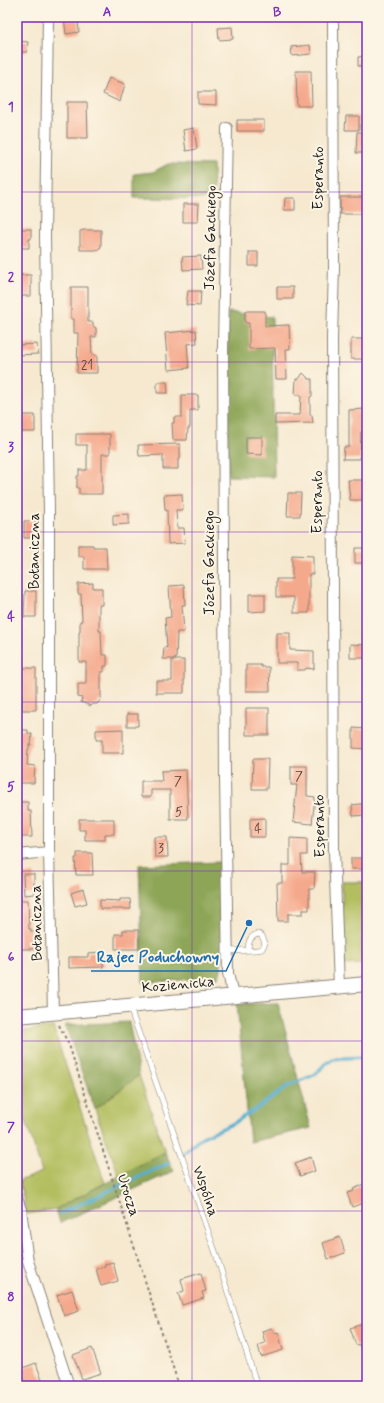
<svg xmlns="http://www.w3.org/2000/svg" width="384" height="1403" font-family="Mynerve,sans-serif">
<style>
.green{fill:#b2be5f;stroke:#676d3e}
.forest{fill:#8da556;stroke:#546039}
.lines{fill:none;stroke-linecap:round;stroke-linejoin:round}
.stream{stroke:#54aed2;stroke-width:3.5}
.building{fill:#f5a98c}
.service-casing{stroke:#898276;stroke-width:6}
.minor-casing{stroke:#898276;stroke-width:12}
.secondary-casing{stroke:#898276;stroke-width:16}
.path{stroke:#898276;stroke-width:2;stroke-dasharray:3 3;stroke-linecap:butt}
.service{stroke:#fff;stroke-width:5}
.minor{stroke:#fff;stroke-width:10}
.secondary{stroke:#fff;stroke-width:14}
.grid{fill:none;stroke:#7b2cbf;stroke-width:1;stroke-opacity:0.55}
.labels{text-anchor:middle;stroke-width:4;stroke-linejoin:round;paint-order:stroke}
.number-label{font-size:13px;fill:#523f38}
.street-label{font-size:15px;fill:#1c1c1c;stroke:#fcf5e5}
.leader{fill:none;stroke:#1f6fb2;stroke-width:1.5}
.callout-dot{fill:#1f6fb2;stroke:#fcf5e5;stroke-width:1.5}
.callout-label{font-size:16px;text-anchor:middle;font-weight:bold;fill:#1f6fb2;stroke:#fcf5e5;stroke-width:4;stroke-linejoin:round;paint-order:stroke}
.neatline{fill:none;stroke:#7b2cbf;stroke-width:1.5}
.grid-label{font-size:13px;text-anchor:middle;font-weight:bold;fill:#7b2cbf}
</style>
<rect width="100%" height="100%" fill="#fcf5e5"/>
<filter id="ink" filterUnits="userSpaceOnUse"><feTurbulence type="fractalNoise" baseFrequency=".025" numOctaves="2"/><feDisplacementMap in="SourceGraphic" scale="8" xChannelSelector="R" yChannelSelector="G"/><feConvolveMatrix kernelMatrix="1 2 1 2 8 2 1 2 1" color-interpolation-filters="sRGB"/></filter>
<filter id="wash" filterUnits="userSpaceOnUse"><feTurbulence type="fractalNoise" baseFrequency=".012" numOctaves="4" result="noise"/><feDisplacementMap in="SourceGraphic" scale="16" xChannelSelector="R" yChannelSelector="G"/><feGaussianBlur stdDeviation="0.9" result="paint"/><feColorMatrix in="noise" values="0 0 0 0 0 0 0 0 0 0 0 0 0 0 0 0 0 1.4 0 .05"/><feComposite in="paint" operator="in"/></filter>
<g filter="url(#wash)">
<rect width="100%" height="100%" fill="#f6e9d0"/>
<path class="green" d="M342,882H367V964L342,965Z
M53,1027L105,1183L56,1209L27,1214L19,1181L42,1172L17,1093V1032Z
M139,1075L165,1152L119,1176L95,1109Z"/>
<path class="forest" d="M168,164L213,165L214,199L134,198V174L153,172Z
M228,312L272,317L274,477L228,476Z
M221,862V970L218,977L143,983L139,865Z
M278,1003L311,1128L250,1142L237,1004Z
M129,1022L139,1075L95,1109L65,1025Z
M165,1152L174,1171L60,1223L56,1209Z"/>
<g class="lines">
<path class="stream" d="M183,1154L202,1137L232,1124L261,1106L288,1086L316,1074L325,1064L333,1059L344,1058L367,1057
M61,1213L169,1163"/>
</g>
<g id="blocks">
<path class="building" d="M64,17H78L79,32L66,34Z
M232,27L233,39L219,40L218,28Z
M18,41L28,42L27,52H18Z
M310,45L311,54L292,56L291,47Z
M367,56V65L358,66V57Z
M296,71H311L312,106H297Z
M109,78L125,84L120,102L103,94Z
M198,92H216V105L198,104Z
M67,102H87L88,138H67Z
M346,116H359V130H345Z
M237,120H264V131H237Z
M194,128L197,149L186,151L183,130Z
M357,132H367V153H356Z
M340,197H366V214H340Z
M285,198H295V210H284Z
M183,204H199L198,222H183Z
M17,229H31V239H29V248H17Z
M84,230H101V247L97,250H80V231Z
M249,252H258V266H249Z
M201,256L202,269L183,270L182,257Z
M17,275H31V296H17Z
M71,287H88V322H93V326L96,328V337H91L92,354L97,356V373H77L78,333H74V319H71Z
M277,287H293V299H277Z
M188,291H201L200,306L186,305Z
M245,311H265V326L289,325L290,349H286L287,379H276L275,348L249,349V323H245Z
M196,330L197,343L187,344L189,368L168,370L165,333Z
M351,339H367V359H351Z
M37,344L38,354L17,355V345Z
M303,373L309,379H312V396L310,397V415H312L313,423L275,424V415H300L301,395H295L296,379H299Z
M157,382H167L168,393H157Z
M182,395H198V410H190V428H188L187,440H173L172,423H174V417H182Z
M365,409V432H361L360,459H343L344,447H349V410Z
M21,415H35V432H21Z
M76,434H110V454H102V494H79V488H77V476H79V470H87V445H76Z
M246,437H262V455L246,454Z
M180,444V459H178V469H163V455L139,456L138,445Z
M348,480H366V500H350Z
M288,493H301L300,516H287Z
M182,494L183,510H176L177,528H184L185,543L168,544L167,510H165L164,495Z
M129,514V524L113,525V515Z
M24,521H36V538H24Z
M78,545H93V547H106L107,569H84V556H78Z
M355,548H367V563H355Z
M292,555L313,556V574H309V613H294V597H276V579H292Z
M93,583V588H102V605H99V631H101L102,655H107V666H104V672H101V699L97,704H93L91,706L81,702L82,698L78,697V684H86V662H79V632H80V621H82L81,594H78V584Z
M184,585L185,605H182L184,632H177L176,659H163L164,647L167,648L165,618L171,617L169,586Z
M25,591H36V617H24Z
M249,594H265V611L249,612Z
M277,633H290V650L314,651V669L306,668L305,670H297V663H277Z
M350,644L367,645V658H350Z
M172,660H184V693H156V681H172Z
M246,665H261V667H269L270,691H246Z
M22,668H36V710H22Z
M246,708H269V735H246Z
M127,714H138V726H127Z
M353,728L367,729V749L353,748Z
M123,729V753H102V740H96V730Z
M17,730H28V734H32L31,745H29V749H28L27,765L35,766L34,783H17Z
M253,759H268L267,789H252Z
M291,766H307V796L315,797L312,824L293,822L297,785H291Z
M186,770L188,819H170V790H151V797H141V781H162L161,771Z
M17,802H28V811H31L32,837H17Z
M367,803V815L353,816L352,805Z
M265,818V837H250V819Z
M79,819H114V834H105V840H85V830H79Z
M154,837H167L168,857H155Z
M290,838L307,839V855H301L302,872H315L314,889H309V910H303V914H288V921H278L277,883H282V865H290Z
M77,853H92L93,875H76L75,858H77Z
M351,858H367V869H351Z
M23,874H34V894L24,895Z
M83,889L87,903L75,906L71,893Z
M120,899H130L131,909H100V900L120,901Z
M19,900H28L29,929H31V932H36V949H19Z
M123,930H139V949H115V934H123Z
M103,952V967L69,968V957H88V953Z
M311,1157L315,1171L300,1176L295,1163Z
M363,1185L364,1188L367,1187V1202L352,1207L347,1193L354,1191L353,1189Z
M340,1237L345,1253L328,1259L323,1243Z
M113,1262L118,1281L101,1286L96,1269L105,1267V1264Z
M201,1273L206,1291L202,1292L204,1298L182,1305L178,1293L184,1291L181,1279Z
M72,1290L79,1311L64,1316L57,1295Z
M367,1323V1363H366L359,1344L356,1345L350,1328Z
M272,1328L274,1333L278,1332L283,1350L261,1357L258,1345L265,1343L262,1331Z
M92,1348L101,1373L82,1379L73,1355Z
M36,1363L43,1383L33,1386H25L20,1369Z"/>
</g>
</g>
<g filter="url(#ink)">
<use href="#blocks" fill-opacity="0" stroke="#898276" stroke-width="1"/>
<g class="lines">
<g class="service-casing">
<path id="service" d="M228,951L257,950L262,949L265,943L262,936L259,934C250,935 248,943 248,950
M130,1008L216,1254L257,1386"/>
</g>
<g class="minor-casing">
<path id="minor" d="M48,17L45,235L49,512V852L53,1013
M333,17L334,267L332,338L334,850L339,987
M227,128L223,347L225,777L228,973L233,996
M17,855L49,852
M17,1198L21,1210L28,1261L69,1386"/>
</g>
<g class="secondary-casing">
<path id="secondary" d="M17,1016L367,984"/>
</g>
<path class="path" d="M59,1025L69,1045L179,1386"/>
<use href="#service" class="service"/>
<use href="#minor" class="minor"/>
<use href="#secondary" class="secondary"/>
</g>
</g>
<path class="grid" d="M192,17V1386M17,192H367M17,362H367M17,532H367M17,702H367M17,871H367M17,1041H367M17,1211H367"/>
<g class="labels">
<g class="number-label">
<text x="87" y="369">21</text>
<text x="299" y="780">7</text>
<text x="178" y="785">7</text>
<text x="179" y="816">5</text>
<text x="258" y="833">4</text>
<text x="161" y="852">3</text>
</g>
<g class="street-label">
<text transform="translate(318 178) rotate(-90)" y="5">Esperanto</text>
<text transform="translate(210 238) rotate(-89)" y="5">Józefa Gackiego</text>
<text transform="translate(317 502) rotate(-90)" y="5">Esperanto</text>
<text transform="translate(34 551) rotate(-90)" y="5">Botaniczna</text>
<text transform="translate(209 563) rotate(-90)" y="5">Józefa Gackiego</text>
<text transform="translate(319 826) rotate(-91)" y="5">Esperanto</text>
<text transform="translate(36 923) rotate(-91)" y="5">Botaniczna</text>
<text transform="translate(178 984) rotate(-5)" y="5">Kozienicka</text>
<text transform="translate(206 1191) rotate(71)" y="5">Wspólna</text>
<text transform="translate(129 1195) rotate(72)" y="5">Urocza</text>
</g>
</g>
<path class="leader" d="M249 923L226 971H91"/>
<circle class="callout-dot" cx="249" cy="923" r="4"/>
<g class="callout-label">
<text x="158" y="962">Rajec Poduchowny</text>
</g>
<rect width="384" height="1403" fill="none" stroke="#fcf5e5" stroke-width="44"/>
<rect x="22" y="22" width="340" height="1359" class="neatline"/>
<g class="grid-label">
<text x="107" y="16">A</text>
<text x="277" y="16">B</text>
<text x="11" y="111">1</text>
<text x="11" y="281">2</text>
<text x="11" y="451">3</text>
<text x="11" y="621">4</text>
<text x="11" y="791">5</text>
<text x="11" y="961">6</text>
<text x="11" y="1131">7</text>
<text x="11" y="1301">8</text>
</g>
</svg>
